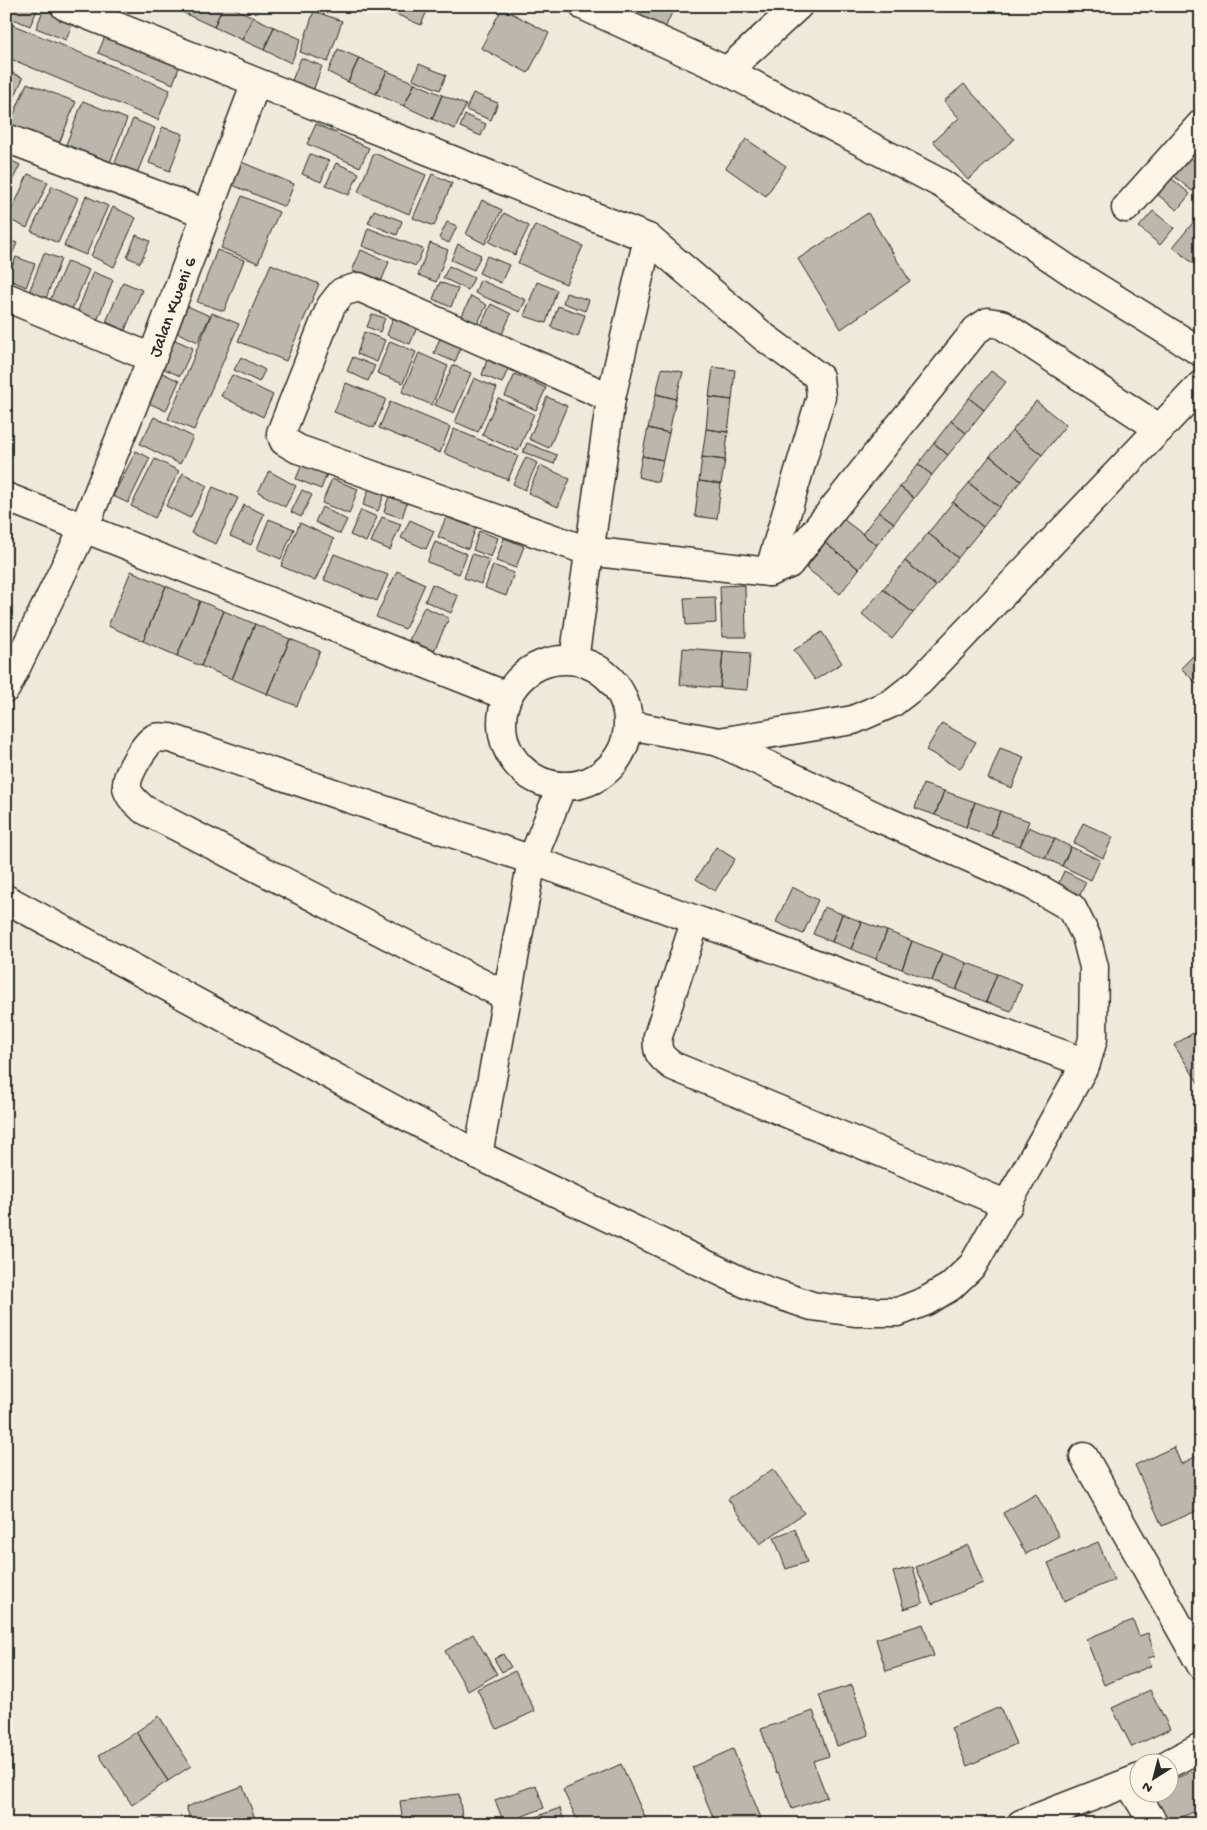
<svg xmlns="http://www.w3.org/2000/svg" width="1207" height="1830" font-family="'Gochi Hand',sans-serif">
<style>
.building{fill:#bcb7ac;stroke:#2b2b2b}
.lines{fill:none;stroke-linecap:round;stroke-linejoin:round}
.minor-casing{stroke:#2b2b2b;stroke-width:31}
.major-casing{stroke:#2b2b2b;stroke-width:31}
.minor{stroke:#fcf5e5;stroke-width:28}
.major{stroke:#fcf5e5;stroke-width:28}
.labels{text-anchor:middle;stroke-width:5;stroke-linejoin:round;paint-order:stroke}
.street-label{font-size:18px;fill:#2b2b2b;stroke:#fcf5e5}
</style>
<rect width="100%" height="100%" fill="#efe9da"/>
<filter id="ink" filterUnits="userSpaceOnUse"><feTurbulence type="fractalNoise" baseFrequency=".02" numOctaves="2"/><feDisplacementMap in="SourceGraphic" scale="10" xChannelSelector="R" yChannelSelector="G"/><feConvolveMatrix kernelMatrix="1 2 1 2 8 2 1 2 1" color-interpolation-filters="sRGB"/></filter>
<g filter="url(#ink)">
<path class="building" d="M6,6H35L38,8L30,26L6,16Z
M170,6H192L188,15Z
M192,6H223L214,27L188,15Z
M223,6H230L253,17L242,40L214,27Z
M377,6H429L421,25Z
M617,6H675L665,28Z
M44,8L74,20L66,40L36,28Z
M502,8L549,33L528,73L481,48Z
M314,11L342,21L328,62L300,52Z
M253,17L274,27L264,50L242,40Z
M6,22L170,90L158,120L6,57Z
M274,27L301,39L291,63L264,50Z
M106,34L180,65L173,84L98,53Z
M338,49L359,58L348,82L328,72Z
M301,58L322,66L313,91L291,83Z
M359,58L387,71L376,94L348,82Z
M419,64L446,75L440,90L413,79Z
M6,70L23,78L6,116Z
M387,71L415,83L404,106L376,94Z
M27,83L76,102L58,146L9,126Z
M415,83L442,95L432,119L404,106Z
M964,84L1014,139L968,180L933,141L959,118L944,101Z
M473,93L498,103L491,120L466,110Z
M442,95L466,105L455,129L432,119Z
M83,101L127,119L109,165L65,147Z
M465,115L486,124L481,136L460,127Z
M133,119L155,128L136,176L113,167Z
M316,124L369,148L360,167L307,144Z
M162,127L183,134L170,171L149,163Z
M746,139L786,166L766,196L726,168Z
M1201,144V160L1193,153Z
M374,153L426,175L409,214L358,192Z
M310,154L329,161L321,182L302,174Z
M1190,157L1201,166V181L1192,191L1174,176Z
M6,158L20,165L11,183L6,181Z
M239,161L294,184L285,207L230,184Z
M336,163L359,173L349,195L326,185Z
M28,174L48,182L27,228L8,219Z
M432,174L452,183L434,226L413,218Z
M1171,178L1190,194L1177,210L1158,195Z
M6,186L13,190L6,205Z
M52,186L78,198L58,243L31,231Z
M86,196L108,206L86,255L64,246Z
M242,196L279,212L258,263L221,248Z
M482,200L502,210L485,244L466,234Z
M113,207L136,218L114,267L91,256Z
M374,210L402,221L397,235L368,223Z
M1153,211L1174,228L1160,245L1139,227Z
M504,213L529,226L515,255L489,242Z
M868,213L910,281L841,329L798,259Z
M1196,219L1201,223V270L1173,247Z
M447,222L457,226L449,243L439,238Z
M535,225L583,246L566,284L518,263Z
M368,228L423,249L416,266L362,246Z
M136,235L150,241L140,263L127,257Z
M6,239L17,243L6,268Z
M430,243L448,250L436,282L418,275Z
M458,244L481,255L474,270L451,260Z
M217,250L244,260L224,311L197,302Z
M361,250L389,262L381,282L352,271Z
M44,253L61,259L45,301L28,295Z
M487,256L509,265L501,283L479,273Z
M16,257L35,264L26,287L7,279Z
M67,261L89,270L70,314L48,305Z
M271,264L319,284L286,361L238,341Z
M449,266L474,278L468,290L443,278Z
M93,272L113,280L95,326L75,318Z
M480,280L526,300L520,312L475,293Z
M123,282L142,290L125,330L106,322Z
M440,282L458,289L451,307L433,299Z
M537,282L557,290L546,323L524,316Z
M566,293L589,300L585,311L563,303Z
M471,296L487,305L476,326L461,318Z
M178,302L210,316L198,342L167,328Z
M491,304L511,314L500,339L479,329Z
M558,306L585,315L578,337L551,327Z
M212,313L239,324L194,430L168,419Z
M372,314L385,318L380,332L367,327Z
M393,318L417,327L410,344L387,335Z
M364,332L385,340L377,362L357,354Z
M440,338L461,347L455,362L434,353Z
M173,339L193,348L180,376L160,367Z
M390,341L416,352L403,383L377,373Z
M419,353L448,366L432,405L402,392Z
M241,357L265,370L259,382L234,370Z
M353,357L375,366L368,381L347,371Z
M487,360L508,369L502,383L482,375Z
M453,365L471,373L454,413L435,405Z
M713,367L735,370L732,400L709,397Z
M662,368L683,372L676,399L656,394Z
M154,369L179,381L166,411L140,399Z
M991,371L1006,382L984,410L969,398Z
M515,374L546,388L536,410L505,396Z
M232,375L273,395L263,417L221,396Z
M474,378L497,388L478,432L455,422Z
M346,383L386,399L374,428L334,412Z
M656,394L676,399L669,433L648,428Z
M547,397L567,406L549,448L529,439Z
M709,397L732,400L728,432L706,429Z
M498,398L534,414L518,451L482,435Z
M969,398L984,410L966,433L951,421Z
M1036,401L1066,425L1042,455L1012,431Z
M390,402L450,427L440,453L379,428Z
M154,417L193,437L180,464L140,444Z
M951,421L966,433L948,455L934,443Z
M648,428L669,433L663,460L642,456Z
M454,429L518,456L508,480L444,453Z
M706,429L728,432L725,460L702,457Z
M1012,431L1042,455L1021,481L990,456Z
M527,443L557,455L554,464L523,452Z
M934,443L948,455L932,475L918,464Z
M136,451L150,458L128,503L113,496Z
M642,456L663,460L658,482L638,477Z
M990,456L1021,481L999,507L969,483Z
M526,457L537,463L525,490L513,484Z
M702,457L725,460L721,484L699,481Z
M155,459L179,471L155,518L131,506Z
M303,462L328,471L321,489L296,479Z
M918,464L932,475L914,498L900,487Z
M540,465L570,479L558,507L528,493Z
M269,471L296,486L285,507L258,492Z
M183,473L207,486L190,518L166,506Z
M332,479L358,489L349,514L322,503Z
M699,481L721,484L717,519L695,516Z
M969,483L999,507L983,527L953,502Z
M370,486L385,492L378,511L363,505Z
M213,487L238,498L216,544L191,533Z
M900,487L914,498L894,523L879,512Z
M302,490L312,495L301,517L291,512Z
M390,493L408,499L402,518L384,512Z
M953,502L983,527L958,558L928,533Z
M244,505L264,514L251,545L230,536Z
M322,507L347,520L340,534L315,522Z
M361,510L377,517L366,542L350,535Z
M879,512L894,523L877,545L862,534Z
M382,517L401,524L390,550L371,542Z
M446,517L476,528L468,549L438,537Z
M269,519L294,529L281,559L257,549Z
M843,519L877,545L859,569L825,543Z
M410,520L434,531L426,549L401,538Z
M300,523L334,539L315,581L281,566Z
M479,531L498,538L491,557L473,550Z
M928,533L958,558L936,586L905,561Z
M504,538L524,546L516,568L496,561Z
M435,542L467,554L459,574L427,562Z
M825,543L859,569L840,594L806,568Z
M334,554L388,575L377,601L324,580Z
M472,554L490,560L481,584L464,578Z
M905,561L936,586L913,613L883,589Z
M493,565L514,573L506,596L485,588Z
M131,571L166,586L143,641L108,626Z
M397,571L425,584L405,629L376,617Z
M432,584L458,596L451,613L425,601Z
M745,585L746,637H722L720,586Z
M166,586L200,601L177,656L143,641Z
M883,589L913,613L892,639L862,614Z
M715,597L716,623L686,625L684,598Z
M200,601L224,611L201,666L177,656Z
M424,607L449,618L434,651L409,640Z
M224,611L255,624L232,679L201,666Z
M255,624L290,639L267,694L232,679Z
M822,632L842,663L815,680L794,650Z
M290,639L320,651L297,706L267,694Z
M683,648L723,651L720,688L680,685Z
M1201,648V688L1181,668Z
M723,651L750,653L747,690L720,688Z
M942,723L976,742L960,769L926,750Z
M1000,748L1024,757L1012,788L988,779Z
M923,784L944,791L935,815L915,808Z
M944,791L975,802L966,827L935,815Z
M975,802L1000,811L991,836L966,827Z
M1000,811L1029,821L1020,846L991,836Z
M1083,823L1113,837L1103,858L1074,843Z
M1029,827L1055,839L1045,858L1020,846Z
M1055,839L1071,847L1062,866L1045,858Z
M716,847L735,859L715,891L696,879Z
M1071,847L1100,860L1091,880L1062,866Z
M1064,871L1086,882L1079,897L1057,887Z
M792,887L818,900L803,934L776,922Z
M824,907L842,914L832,942L813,934Z
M842,914L862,922L851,949L832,942Z
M862,922L887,931L876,959L851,949Z
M887,931L912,941L902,969L876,959Z
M912,941L942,953L932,981L902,969Z
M942,953L967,963L956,990L932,981Z
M967,963L997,974L986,1002L956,990Z
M997,974L1022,984L1011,1011L986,1002Z
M1201,1028V1083L1199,1084L1174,1045Z
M1174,1447L1181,1464L1201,1454V1509L1162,1526L1135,1465Z
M773,1469L804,1513L760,1544L728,1499Z
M1036,1494L1059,1536L1026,1554L1003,1513Z
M795,1529L807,1562L786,1569L774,1537Z
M1098,1542L1114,1580L1064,1601L1048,1563Z
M968,1545L983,1583L932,1604L916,1567Z
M913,1567L923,1603L904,1609L893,1572Z
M1133,1620L1139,1636L1148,1633L1155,1656L1148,1658L1151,1666L1104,1685L1086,1639Z
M923,1624L934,1656L886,1671L876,1639Z
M473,1634L497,1674L468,1691L445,1651Z
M503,1654L511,1667L502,1672L494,1659Z
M515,1671L535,1711L497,1729L477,1689Z
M852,1685L869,1735L837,1746L819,1695Z
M1150,1690L1170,1729L1132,1747L1112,1708Z
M1000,1707L1016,1744L967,1766L951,1728Z
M813,1711L829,1756L813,1761L827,1797L792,1809L778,1772L776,1773L761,1729Z
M159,1716L191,1766L168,1781L136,1732Z
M136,1732L168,1781L132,1805L99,1755Z
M733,1749L761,1818L748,1824H716L692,1767Z
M621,1764L648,1824H579L563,1790Z
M1201,1767V1809L1167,1823L1153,1792H1170V1781Z
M536,1785L544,1808L504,1823L495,1800Z
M243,1786L257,1824H192L186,1807Z
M459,1794L463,1824H403L400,1801Z
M560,1808L565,1824H518L543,1814Z
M161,1818L164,1824H148Z"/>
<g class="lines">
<g class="minor-casing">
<g id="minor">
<path d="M65,6L648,238L764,337L819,377L821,397L769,572"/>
<path d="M584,6L727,71L942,184L1075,274L1201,352"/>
<path d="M727,71L798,6"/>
<path d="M6,138L207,214"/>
<path d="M1126,208L1201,124"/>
<path d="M6,297L152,358"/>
<path d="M611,398L359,287L342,292L331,306L281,433L284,441L298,449L588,551L769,572L789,564L976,330L988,322L1001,324L1160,429"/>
<path d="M6,497L507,696"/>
<circle cx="565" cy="723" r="63"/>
<path d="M574,660L611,398L648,238"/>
<path id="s1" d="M6,688L84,528L152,358L256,83"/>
<path d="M629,725L719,742L853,720L892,703L919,682L1201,385"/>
<path d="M6,899L478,1155L747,1284L812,1306L855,1312H898L926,1301L950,1287L973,1265L1086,1063L1093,1039L1094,967L1086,936L1072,908L1032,885L877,817L719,742"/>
<path d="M695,922L658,1036C656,1052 660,1057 673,1066L1008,1205"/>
<path d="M506,996L143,809C136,802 126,795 127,784C127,773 146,742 155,738C159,736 165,738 170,738L532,860L1086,1063"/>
<path d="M478,1155L532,860L561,788"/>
<path d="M1084,1457L1201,1665"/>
<path d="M1129,1783L1154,1824"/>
</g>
</g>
<g class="major-casing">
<path id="major" d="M1170,1763L1201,1747
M1021,1824L1140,1778"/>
</g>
<use href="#minor" class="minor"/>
<use href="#major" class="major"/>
</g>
</g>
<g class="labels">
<g class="street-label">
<text dy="6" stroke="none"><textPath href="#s1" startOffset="416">Jalan Kweni 6</textPath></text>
</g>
</g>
<rect width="1207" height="1830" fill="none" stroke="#fcf5e5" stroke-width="25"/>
<rect x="12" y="12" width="1182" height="1805" fill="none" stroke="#2b2b2b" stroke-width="2" filter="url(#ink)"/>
<g transform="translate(1154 1778) rotate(216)"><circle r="24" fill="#fcf5e5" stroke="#a8a49b"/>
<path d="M0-4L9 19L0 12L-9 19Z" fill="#2b2b2b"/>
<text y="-8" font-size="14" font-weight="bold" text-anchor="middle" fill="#2b2b2b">N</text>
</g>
</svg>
